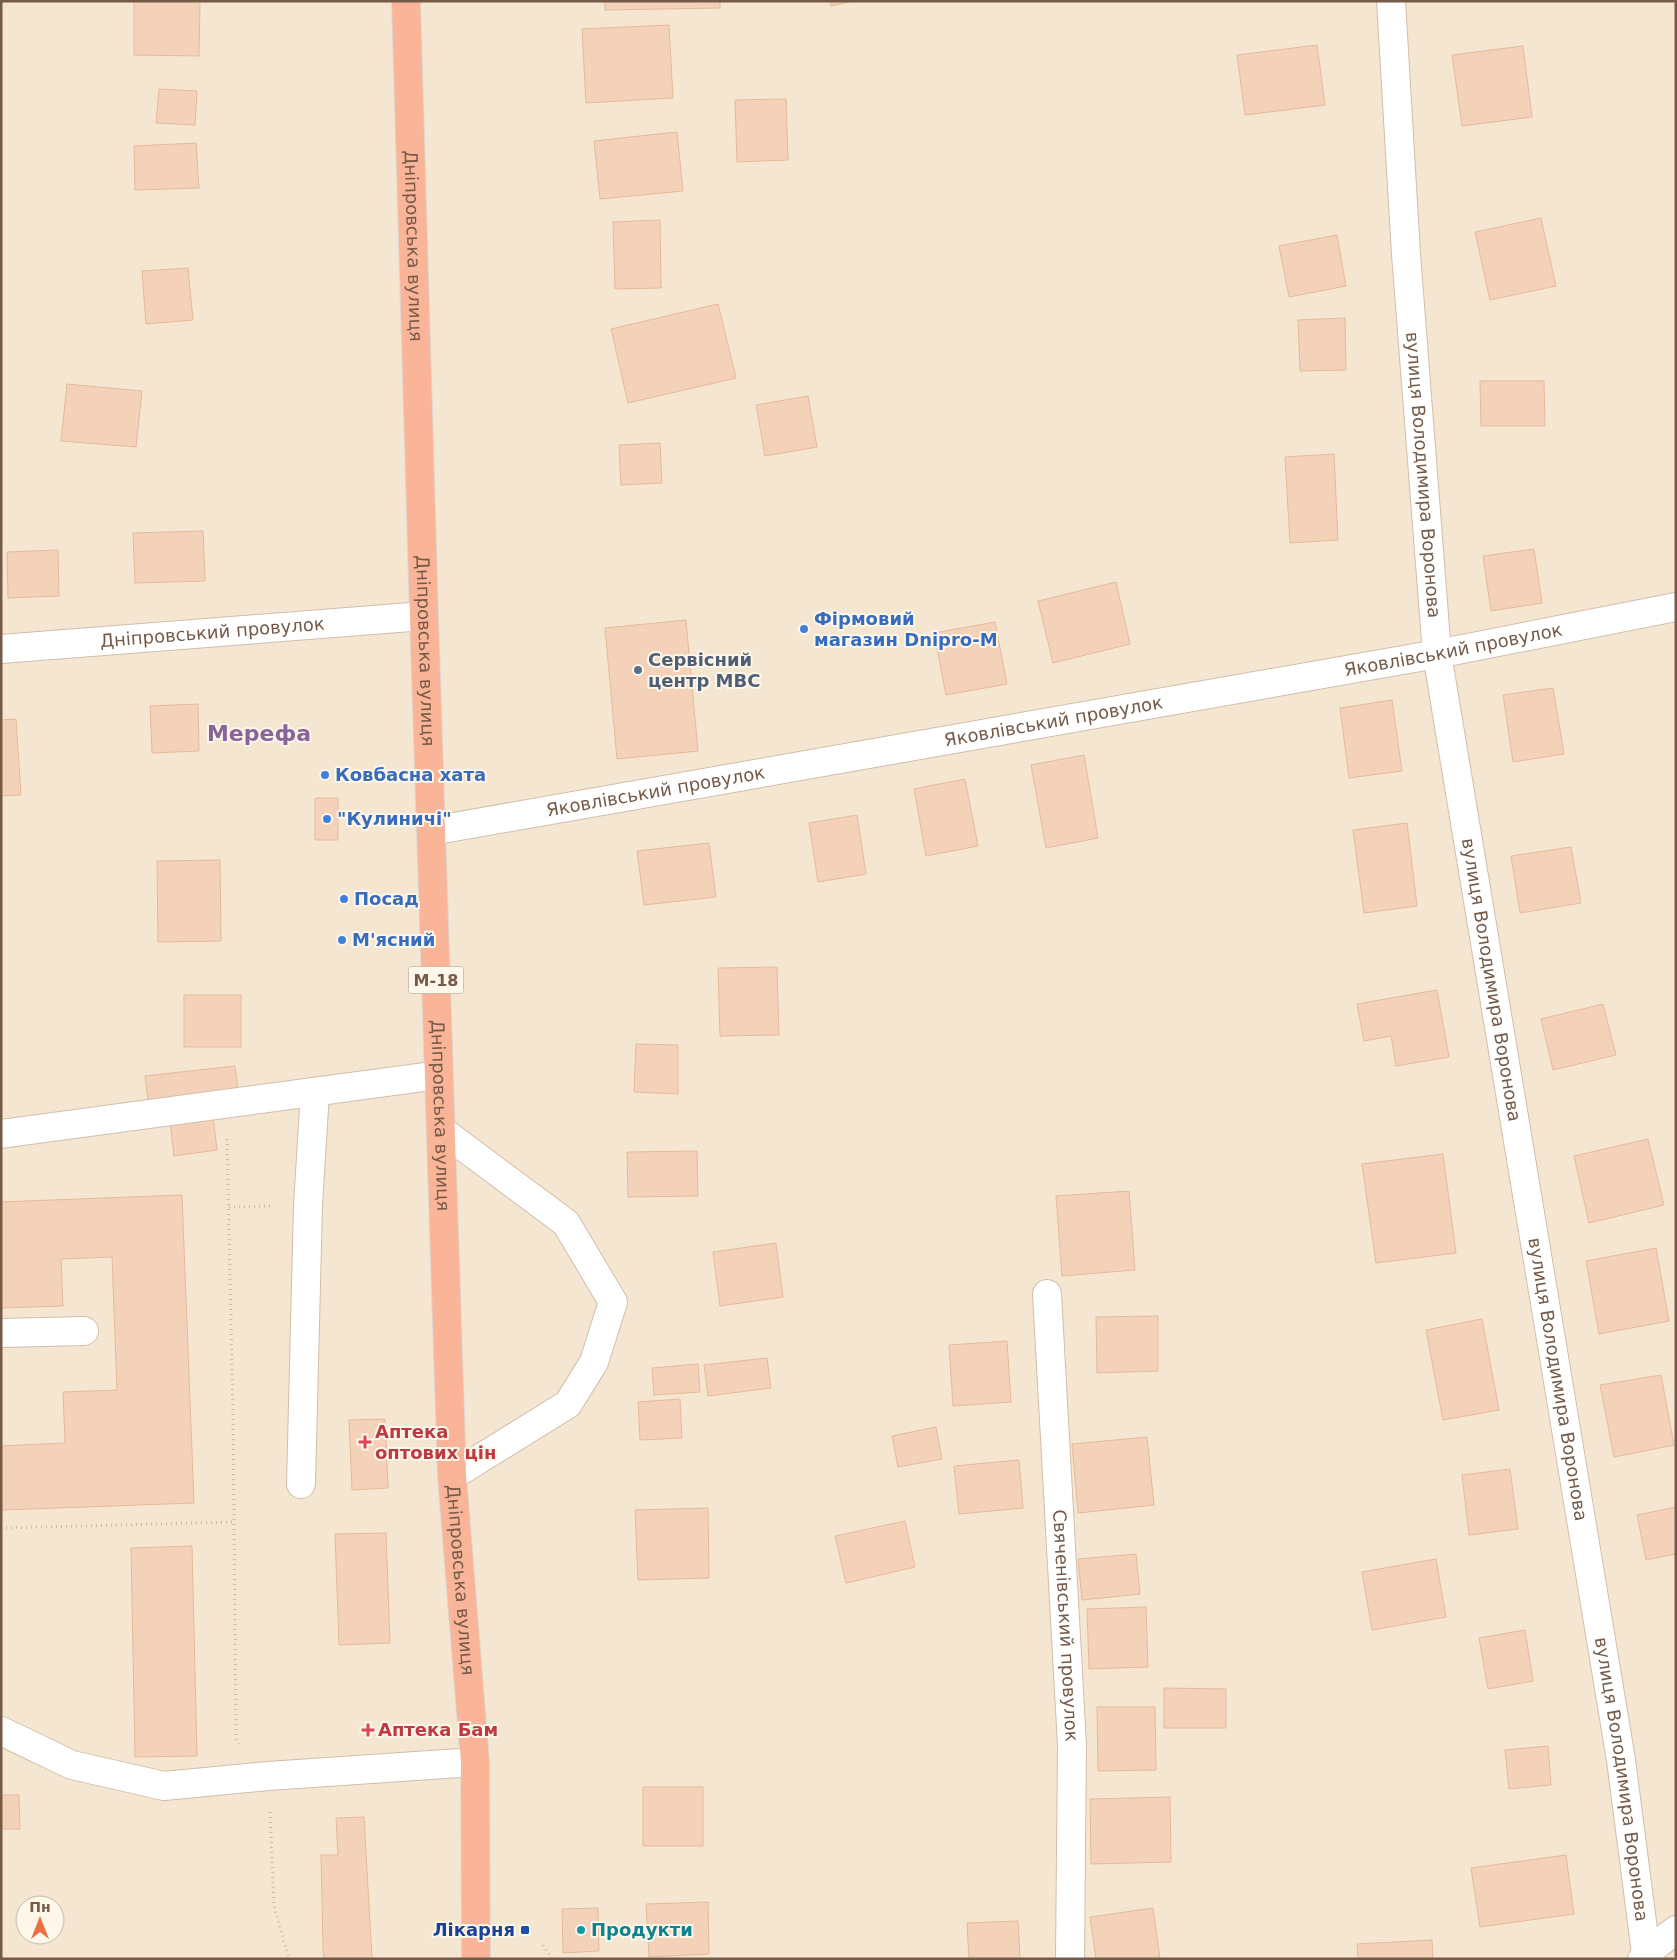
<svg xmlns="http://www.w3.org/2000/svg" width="1677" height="1960" font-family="'DejaVu Sans',sans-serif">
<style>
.residential{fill:#f5e6d1;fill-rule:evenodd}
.building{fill:#f4d2ba;stroke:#e7b999}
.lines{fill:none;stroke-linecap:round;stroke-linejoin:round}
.minor-casing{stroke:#d1beac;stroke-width:30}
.highway-casing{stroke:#ded7d3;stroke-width:30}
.path{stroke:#d8b69d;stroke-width:3;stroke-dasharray:1 4;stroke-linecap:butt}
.minor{stroke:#fff;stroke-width:28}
.highway{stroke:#fab498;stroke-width:28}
.shop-dot{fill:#3f7fe0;stroke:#fff7ea;stroke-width:2}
.service-dot{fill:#5c6f8a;stroke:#fff7ea;stroke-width:2}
.health-dot{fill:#e0444e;stroke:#fff7ea;stroke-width:2}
.transit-dot{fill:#1a4fb4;stroke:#fff7ea;stroke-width:2}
.culture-dot{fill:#0f9aa8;stroke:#fff7ea;stroke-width:2}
.labels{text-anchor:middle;stroke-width:4;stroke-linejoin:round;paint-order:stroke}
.shield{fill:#fff7ea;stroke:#9f8979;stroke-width:1}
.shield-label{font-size:16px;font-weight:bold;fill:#765a48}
.street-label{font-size:18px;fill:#765a48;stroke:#fff7ea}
.shop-label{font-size:18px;font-weight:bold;fill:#366cbe;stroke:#fff7ea;text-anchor:start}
.service-label{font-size:18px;font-weight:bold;fill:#4e5e75;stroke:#fff7ea;text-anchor:start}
.health-label{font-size:18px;font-weight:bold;fill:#be3a42;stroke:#fff7ea;text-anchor:start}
.transit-label{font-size:18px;font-weight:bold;fill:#164399;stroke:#fff7ea;text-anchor:end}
.culture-label{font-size:18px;font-weight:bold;fill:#0d838f;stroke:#fff7ea;text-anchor:start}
.district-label{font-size:22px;font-weight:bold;fill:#89639a;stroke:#fff7ea}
</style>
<rect width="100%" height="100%" fill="#fdf4e3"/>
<path class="residential" d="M1,1H1676V1959H1ZM25,1905H55V1935H25Z"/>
<path class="building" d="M134,1H200L199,56L134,55Z
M605,1H720V8L605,10Z
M830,1H853L831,6Z
M669,25L673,98L586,103L582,29Z
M1317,45L1325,105L1245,115L1237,55Z
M1523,46L1532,117L1462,126L1452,55Z
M159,89L197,91L195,125L156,123Z
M786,99L788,160L737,162L735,100Z
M677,132L683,191L600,199L594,141Z
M196,143L199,188L135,190L134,146Z
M1541,218L1556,286L1490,300L1475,232Z
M660,220L661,288L615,289L613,222Z
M1337,235L1346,286L1289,297L1279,246Z
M188,268L193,320L146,324L142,271Z
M718,304L736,378L628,403L611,329Z
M1345,318L1346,370L1300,371L1298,320Z
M1480,381H1544L1545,426H1481Z
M67,384L142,391L136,447L61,441Z
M808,396L817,447L765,456L756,405Z
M660,443L662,483L621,485L619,445Z
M1334,454L1338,540L1290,543L1285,457Z
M203,531L205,581L135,583L133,533Z
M1534,549L1542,603L1491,611L1483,556Z
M58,550L59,596L8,598L7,552Z
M1116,582L1130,644L1053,663L1038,601Z
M686,620L698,751L617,759L605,628Z
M995,622L1007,684L946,695L934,633Z
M1553,688L1564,754L1513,762L1503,695Z
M1392,700L1402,771L1349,778L1340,708Z
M198,704L199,751L152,753L150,706Z
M16,719L21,795L1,796V720Z
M1084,755L1098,838L1046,848L1031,765Z
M965,779L978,846L926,856L914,789Z
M315,798H338V840H315Z
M857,815L866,874L818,882L809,823Z
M1407,823L1417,906L1364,913L1353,830Z
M709,843L716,897L644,905L637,851Z
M1571,847L1581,903L1520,913L1511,856Z
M220,860L221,941L158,942L157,861Z
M777,967L779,1035L720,1036L718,968Z
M1437,990L1449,1057L1396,1066L1391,1036L1364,1041L1357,1004Z
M184,995H241V1047H184Z
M1603,1004L1616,1055L1553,1070L1541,1019Z
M636,1044L678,1045V1094L634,1092Z
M235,1066L238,1090L148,1100L145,1076Z
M213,1116L217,1150L174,1156L170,1121Z
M1648,1139L1664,1205L1589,1223L1574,1156Z
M697,1151L698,1196L628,1197L627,1152Z
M1443,1154L1456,1253L1376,1263L1362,1164Z
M1129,1191L1135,1270L1062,1276L1056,1196Z
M182,1195L194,1503L1,1510V1446L65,1443L63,1392L117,1390L112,1257L61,1259L63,1306L1,1308V1202Z
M776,1243L783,1297L720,1306L713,1252Z
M1656,1248L1669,1321L1599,1334L1586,1261Z
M1158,1316V1371L1097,1373L1096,1317Z
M1482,1319L1499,1410L1443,1420L1426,1330Z
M1007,1341L1011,1402L953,1406L949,1345Z
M767,1358L771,1388L708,1396L704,1365Z
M698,1364L700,1392L654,1395L652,1368Z
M1661,1375L1674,1445L1614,1457L1600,1385Z
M680,1399L682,1438L640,1440L638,1402Z
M385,1419L388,1488L352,1490L349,1420Z
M936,1427L942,1459L898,1467L892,1436Z
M1147,1437L1154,1505L1078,1513L1072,1444Z
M1019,1460L1023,1508L959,1514L954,1466Z
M1510,1469L1518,1529L1469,1535L1462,1475Z
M1676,1507V1554L1646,1560L1637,1515Z
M708,1508L709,1578L638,1580L635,1510Z
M905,1521L915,1567L846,1583L835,1536Z
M386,1533L390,1643L339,1645L335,1534Z
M192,1546L197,1756L135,1757L131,1548Z
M1136,1554L1140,1594L1082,1600L1078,1559Z
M1436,1559L1446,1617L1372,1630L1362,1572Z
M1146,1607L1148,1667L1089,1669L1087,1609Z
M1525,1630L1533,1681L1488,1689L1479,1638Z
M1164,1688L1226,1689V1728H1164Z
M1097,1707H1155L1156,1770L1098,1771Z
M1548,1746L1551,1785L1509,1789L1505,1750Z
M643,1787H703V1846H643Z
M1,1795H19L20,1829H1Z
M1170,1797L1171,1862L1091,1864L1090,1799Z
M364,1817L372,1959H324L323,1948L321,1855H338L336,1818Z
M1566,1855L1574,1914L1480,1927L1471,1868Z
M708,1902L709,1954L649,1957L646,1904Z
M598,1908L599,1951L563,1953L562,1909Z
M1153,1908L1160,1959H1096L1090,1917Z
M1018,1921L1020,1959H969L967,1923Z
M1432,1940L1433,1959H1358L1357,1944Z"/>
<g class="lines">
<g class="minor-casing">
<g id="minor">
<path id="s1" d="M1391,1L1406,254L1437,654L1621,1760L1646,1953"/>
<path id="s2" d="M1,649L424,616"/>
<path id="s3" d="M431,831L1437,654L1676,607"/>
<path d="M441,1130L566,1223L613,1302L594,1362L568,1404L452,1476"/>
<path d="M1,1134L439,1075"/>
<path id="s4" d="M1047,1294L1072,1745L1070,1959"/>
<path d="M1,1333L84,1331"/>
<path d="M301,1484L308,1205L315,1092"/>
<path d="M1,1731L72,1765L164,1786L268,1776L475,1762"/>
<path d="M1642,1959L1646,1953L1676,1930"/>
</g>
</g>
<g class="highway-casing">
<g id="highway">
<path id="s5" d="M406,1L424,616L452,1476L475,1762L476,1959"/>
</g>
</g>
<path class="path" d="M227,1139L233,1414L236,1739L239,1744
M229,1207L273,1206
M1,1528L234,1522
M270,1812L274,1906L289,1959
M543,1945L552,1959"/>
<use href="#minor" class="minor"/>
<use href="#highway" class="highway"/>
</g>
<g class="shop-dot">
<circle cx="804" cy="629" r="5"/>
<circle cx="325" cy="775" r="5"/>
<circle cx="327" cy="819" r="5"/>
<circle cx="344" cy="899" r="5"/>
<circle cx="342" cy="940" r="5"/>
</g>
<circle class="service-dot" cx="638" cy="670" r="5"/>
<g class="health-dot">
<path d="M362.5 1434.5h5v5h5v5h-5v5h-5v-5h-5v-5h5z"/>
<path d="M365.5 1722.5h5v5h5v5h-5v5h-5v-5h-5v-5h5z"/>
</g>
<rect class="transit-dot" x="520" y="1925" width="10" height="10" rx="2.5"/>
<circle class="culture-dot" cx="581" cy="1930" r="5"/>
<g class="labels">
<rect class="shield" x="408.5" y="966.5" width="55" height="27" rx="4"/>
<g class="shield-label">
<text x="436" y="986">М-18</text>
</g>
<g class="street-label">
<text dy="6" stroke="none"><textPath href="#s5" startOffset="245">Дніпровська вулиця</textPath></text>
<text dy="6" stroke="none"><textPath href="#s1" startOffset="475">вулиця Володимира Воронова</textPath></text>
<text dy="6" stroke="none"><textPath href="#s2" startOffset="212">Дніпровський провулок</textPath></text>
<text dy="6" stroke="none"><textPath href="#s3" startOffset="1038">Яковлівський провулок</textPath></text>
<text dy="6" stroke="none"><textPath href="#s5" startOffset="650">Дніпровська вулиця</textPath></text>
<text dy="6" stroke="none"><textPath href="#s3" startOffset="632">Яковлівський провулок</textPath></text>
<text dy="6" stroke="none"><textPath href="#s3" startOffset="228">Яковлівський провулок</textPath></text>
<text dy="6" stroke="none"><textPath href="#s1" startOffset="985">вулиця Володимира Воронова</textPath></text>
<text dy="6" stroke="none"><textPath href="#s5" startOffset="1115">Дніпровська вулиця</textPath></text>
<text dy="6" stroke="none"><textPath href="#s1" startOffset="1390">вулиця Володимира Воронова</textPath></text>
<text dy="6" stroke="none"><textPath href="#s5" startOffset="1580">Дніпровська вулиця</textPath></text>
<text dy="6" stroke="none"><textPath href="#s4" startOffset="332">Свяченівський провулок</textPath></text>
<text dy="6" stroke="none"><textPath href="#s1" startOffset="1795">вулиця Володимира Воронова</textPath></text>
</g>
<g class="shop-label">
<text x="814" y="625">Фірмовий<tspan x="814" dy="21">магазин Dnipro-M</tspan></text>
<text x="335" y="781">Ковбасна хата</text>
<text x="337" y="825">"Кулиничі"</text>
<text x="354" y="905">Посад</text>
<text x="352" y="946">М'ясний</text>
</g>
<g class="service-label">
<text x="648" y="666">Сервісний<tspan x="648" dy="21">центр МВС</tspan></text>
</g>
<g class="health-label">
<text x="375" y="1438">Аптека<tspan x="375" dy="21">оптових цін</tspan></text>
<text x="378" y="1736">Аптека Бам</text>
</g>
<g class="transit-label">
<text x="515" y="1936">Лікарня</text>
</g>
<g class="culture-label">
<text x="591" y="1936">Продукти</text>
</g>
<g class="district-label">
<text x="259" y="741">Мерефа</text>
</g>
</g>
<rect width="1677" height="1960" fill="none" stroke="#765a48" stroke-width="5"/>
<g transform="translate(40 1920)"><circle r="24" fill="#fff7ea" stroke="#c8b8a9"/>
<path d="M0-4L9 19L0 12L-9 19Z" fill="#ec6e44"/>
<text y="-8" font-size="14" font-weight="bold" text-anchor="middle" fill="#765a48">Пн</text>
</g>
</svg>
